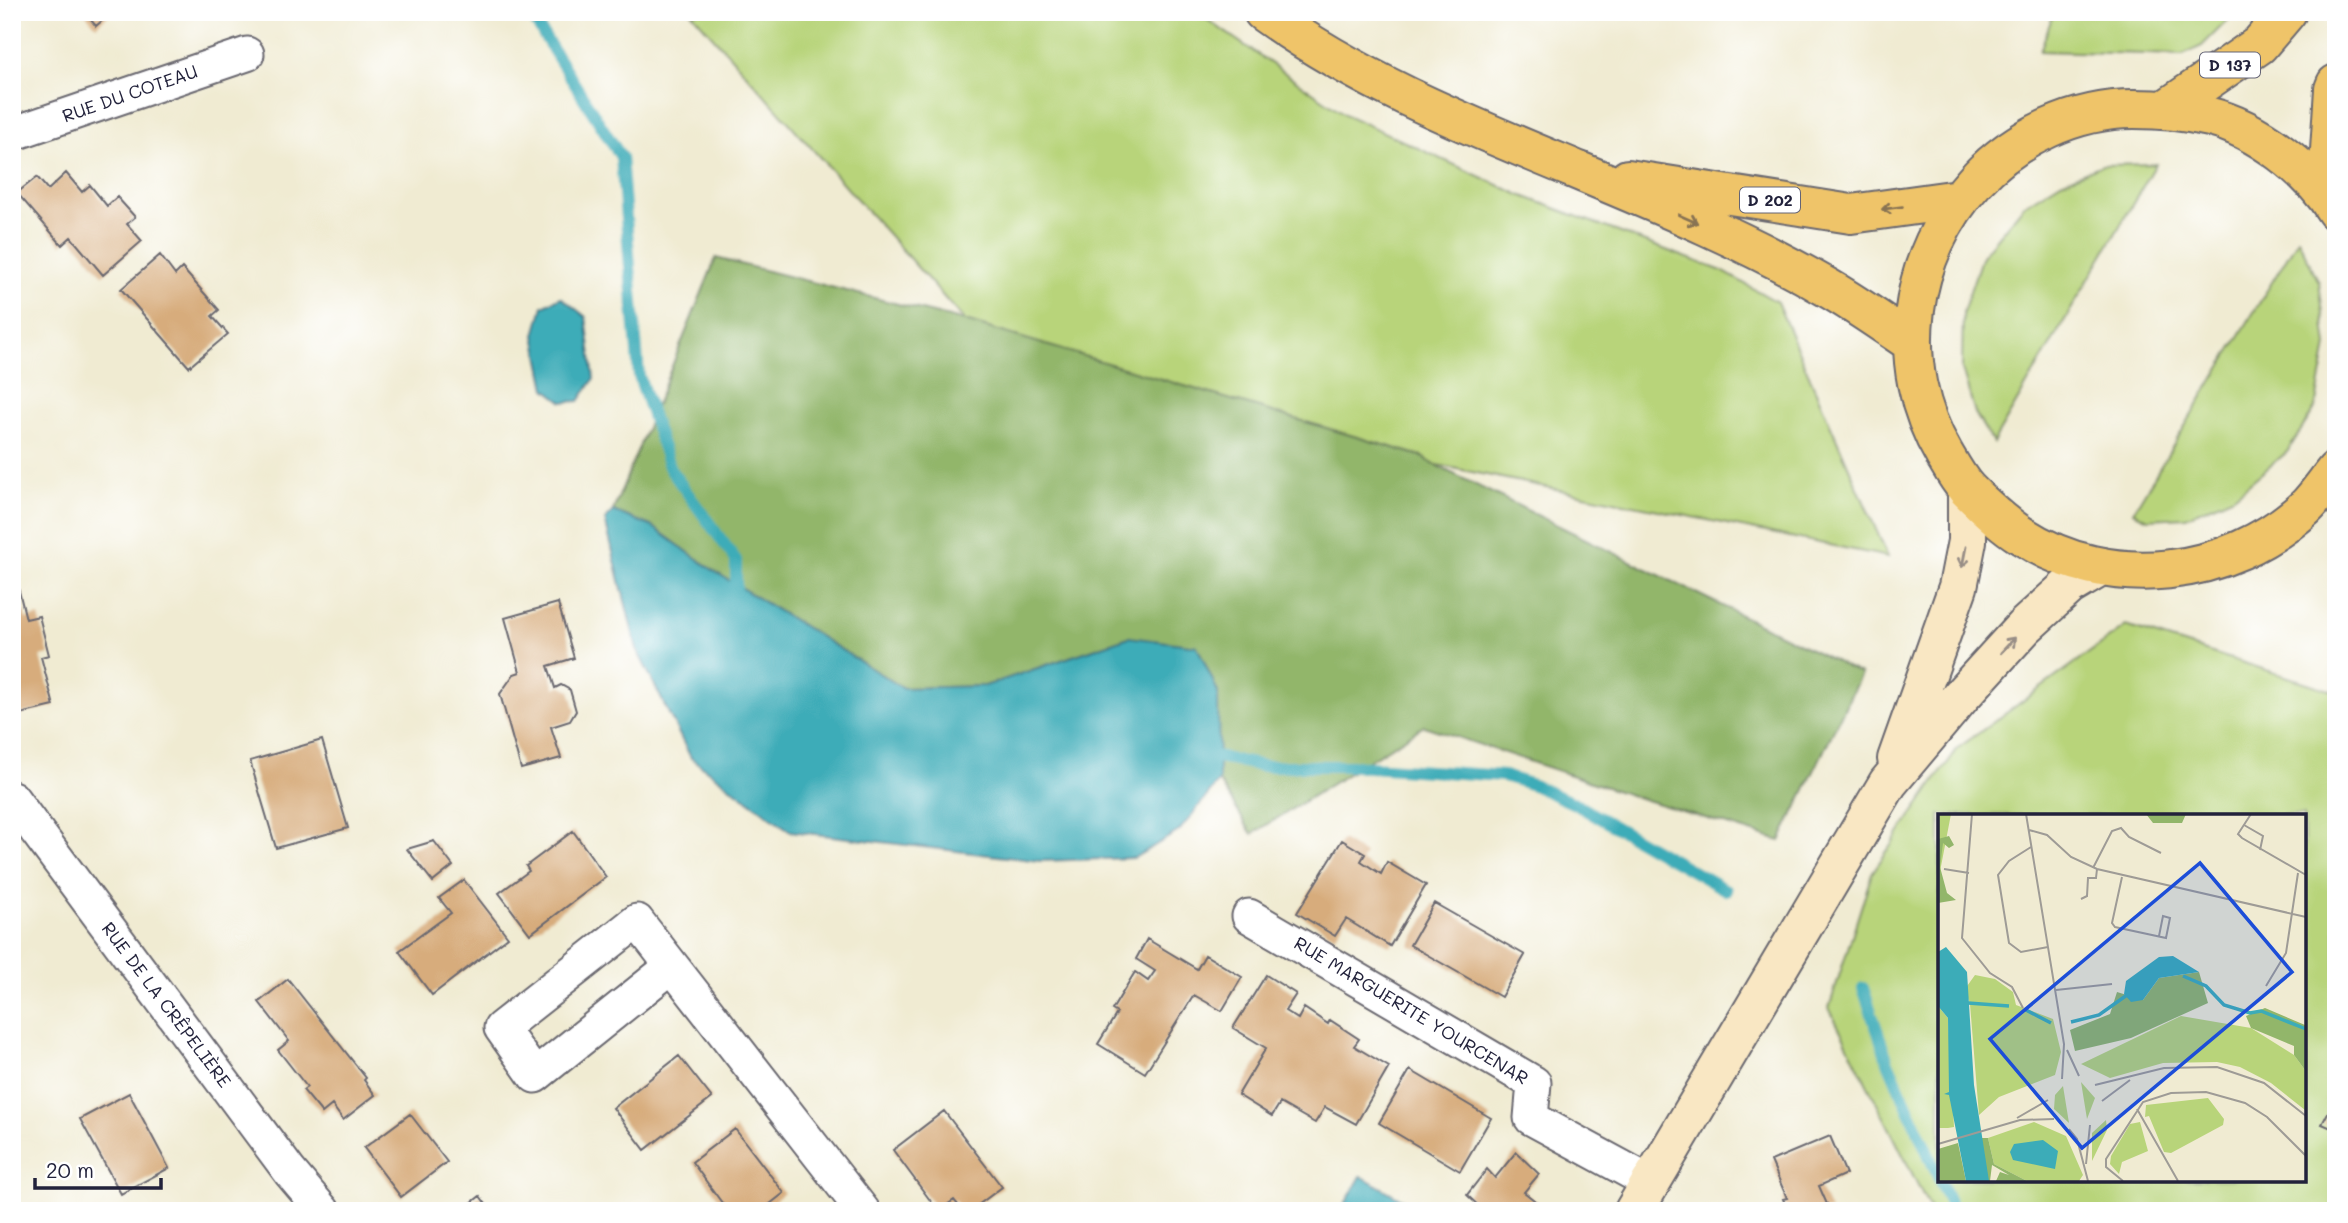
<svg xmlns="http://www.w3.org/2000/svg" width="2348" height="1223" font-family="Mali,sans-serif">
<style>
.green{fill:#b8d47a;stroke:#6d7b5a;stroke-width:2;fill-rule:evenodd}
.forest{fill:#92b66a;stroke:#5a6c52;stroke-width:2}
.water{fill:#3cacb8;stroke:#2f677a;stroke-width:2}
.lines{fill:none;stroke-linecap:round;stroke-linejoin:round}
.stream{stroke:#3cacb8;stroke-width:12}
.building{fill:#d7ac7b}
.minor-casing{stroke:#6a6870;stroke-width:37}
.secondary-casing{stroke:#6a6870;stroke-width:42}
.primary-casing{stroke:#6a6870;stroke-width:42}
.minor{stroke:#fff;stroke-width:33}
.secondary{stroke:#f9e7c3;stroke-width:38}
.primary{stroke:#efc469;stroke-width:38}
.oneway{stroke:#887352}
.oneway2{stroke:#988e86}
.labels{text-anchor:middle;stroke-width:5;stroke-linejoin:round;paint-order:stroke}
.shield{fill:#fff;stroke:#646476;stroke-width:2}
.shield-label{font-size:16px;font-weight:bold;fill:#22223b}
.street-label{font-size:18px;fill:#22223b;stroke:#fff}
.inset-river{fill:none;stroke:#3cacb8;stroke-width:3.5}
.inset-road{fill:none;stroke:#9e9b96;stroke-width:2}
.view{fill:#1d4ed8;fill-opacity:0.15;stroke:#1d4ed8;stroke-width:3.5}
.inset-edge{fill:none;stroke:#22223b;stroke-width:3.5}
</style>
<rect width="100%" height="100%" fill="#fff"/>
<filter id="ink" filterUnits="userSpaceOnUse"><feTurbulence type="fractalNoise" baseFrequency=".0143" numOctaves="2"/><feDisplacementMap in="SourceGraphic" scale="14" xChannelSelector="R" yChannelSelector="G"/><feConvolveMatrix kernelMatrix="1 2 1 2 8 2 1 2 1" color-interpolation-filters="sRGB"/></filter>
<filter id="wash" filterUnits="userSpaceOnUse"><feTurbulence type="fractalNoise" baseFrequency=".00686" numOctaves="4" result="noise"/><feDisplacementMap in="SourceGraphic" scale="28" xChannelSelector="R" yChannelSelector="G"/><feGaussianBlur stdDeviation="1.57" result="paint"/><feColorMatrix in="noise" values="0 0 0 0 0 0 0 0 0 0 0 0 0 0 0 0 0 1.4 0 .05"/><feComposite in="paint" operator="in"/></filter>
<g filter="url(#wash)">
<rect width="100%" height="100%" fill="#f0ebd2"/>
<path class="green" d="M691,12H1196L1346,115L1520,195L1722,271L1777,302L1888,557L1433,464L1421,456L965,321Z
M2054,12H2236L2202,46L2183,55L2040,51Z
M2156,164L1993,443L1975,413L1962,369L1963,312L1982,256L2024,205L2061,182L2102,165Z
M2298,239L2319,282L2327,346L2315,408L2287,452L2234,496L2186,517L2148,519L2133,512Z
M2126,626L2336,692V1211H1931L1829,1008L1872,873L1958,748ZM1940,815H2304V1179H1940Z"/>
<path class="forest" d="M716,258L965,321L1421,456L1433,464L1861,674L1780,841L1633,796L1424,726L1252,834L1219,781V757L1129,637L985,686L903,688L714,571L653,527L613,511Z"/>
<path class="water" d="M561,297L586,317L594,379L579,401L563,402L546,389L535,335L543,306Z
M613,511L653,527L714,571L903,688L985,686L1129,637L1197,646L1218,692L1219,781L1179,831L1134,858L1040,861L790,831L691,758L637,650L605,520Z
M1361,1176L1421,1210L1358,1211L1345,1204Z"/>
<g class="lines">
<path class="stream" d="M529,12L621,157L639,376L670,469L736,560V598
M1203,754L1263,766H1355L1504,776L1533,785L1575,804L1726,890
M1863,988L1888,1062L1953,1211"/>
</g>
<g id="blocks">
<path class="building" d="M84,12H112L96,26Z
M66,173L82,192L90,185L107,206L117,197L135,217L127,224L142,241L103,275L71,237L62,245L17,193L37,177L48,190Z
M160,255L175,275L182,268L219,310L212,316L228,334L189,367L121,289Z
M18,587L26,619L39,616L49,655L41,657L54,706L12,716V588Z
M558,603L574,658L548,666L555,688L561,685L570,690L576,711L570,721L551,727L561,758L521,769L500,694L514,674L520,672L505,618Z
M322,740L348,828L276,848L250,761Z
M573,831L606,877L530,934L499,893L529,871L526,866Z
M1342,840L1365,854L1361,861L1381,874L1387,862L1426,885L1390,946L1346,919L1335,936L1297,913Z
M434,841L453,866L433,882L407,849Z
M464,880L508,937L432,995L399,951L451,913L439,898Z
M1434,903L1525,955L1501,997L1410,945Z
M1147,939L1197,969L1205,955L1242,977L1222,1011L1194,995L1145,1073L1098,1044L1117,1013L1112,1010L1135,972L1148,981L1155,971L1136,959Z
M1266,975L1296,994L1285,1011L1298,1019L1304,1008L1328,1024L1330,1020L1359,1039L1354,1046L1389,1067L1356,1124L1325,1107L1315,1123L1280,1103L1272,1116L1238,1095L1266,1048L1233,1028Z
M288,979L366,1078L364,1080L375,1095L343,1120L332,1105L322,1113L303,1090L307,1087L278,1050L289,1041L259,1002Z
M679,1056L712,1098L645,1150L613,1108Z
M1410,1070L1491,1118L1460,1171L1379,1123Z
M129,1093L169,1168L121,1194L80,1119Z
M2334,1101L2336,1102V1130L2322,1124Z
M944,1111L1002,1187L970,1211H963L954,1200L938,1211L893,1150Z
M410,1114L447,1162L401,1197L364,1148Z
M735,1129L784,1193L761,1211H728L692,1162Z
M1830,1136L1846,1174L1819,1186L1830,1211H1788L1783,1199L1787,1198L1771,1161Z
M1516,1152L1539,1174L1524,1192L1544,1208L1542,1211H1484L1467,1195L1487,1169L1495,1178Z
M480,1196L491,1211H461Z"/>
</g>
</g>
<g filter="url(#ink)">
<use href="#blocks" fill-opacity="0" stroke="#6a6870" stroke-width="2"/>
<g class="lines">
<g class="minor-casing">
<path id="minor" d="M12,134L247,54
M12,798L290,1172L323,1211
M1249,916L1534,1083L1531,1118L1651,1183
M672,966L535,1076L501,1028L637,921L863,1211"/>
</g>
<g class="secondary-casing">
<path id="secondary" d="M1897,759L1958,587L1967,541V489
M1634,1211L1888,783L1962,695L2024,627L2069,586L2101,567"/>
</g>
<g class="primary-casing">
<path id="primary" d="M1263,12C1362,83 1468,125 1579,171C1663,206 1749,242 1828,288C1857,305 1884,324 1912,343
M2166,109L2259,45L2287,12
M1628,179L1851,214L1959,199
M2327,196L2334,89L2336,84
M2336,211C2311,170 2256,128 2210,117C2184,111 2160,109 2134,109C2075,109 2016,137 1976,180C1907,255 1892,366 1944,454C1951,466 1958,479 1967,489C1980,502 2005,525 2021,535C2110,593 2229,578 2306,507C2317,496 2326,482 2336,470"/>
</g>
<use href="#minor" class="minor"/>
<use href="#secondary" class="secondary"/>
<use href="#primary" class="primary"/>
</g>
<defs><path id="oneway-shaft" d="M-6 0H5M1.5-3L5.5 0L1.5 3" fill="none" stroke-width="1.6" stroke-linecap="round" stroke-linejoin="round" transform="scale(1.75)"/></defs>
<g class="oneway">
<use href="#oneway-shaft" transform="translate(1892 208) rotate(172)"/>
<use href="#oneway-shaft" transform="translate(1688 219) rotate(24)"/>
</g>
<g class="oneway2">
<use href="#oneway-shaft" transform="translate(1964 557) rotate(101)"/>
<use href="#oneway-shaft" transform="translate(2008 645) rotate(-47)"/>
</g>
</g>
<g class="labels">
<g class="shield">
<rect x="2200" y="52.5" width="60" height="25" rx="5"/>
<rect x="1740" y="187.5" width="60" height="25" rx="5"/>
</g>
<g class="shield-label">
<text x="2230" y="71">D 137</text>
<text x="1770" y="206">D 202</text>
</g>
<g class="street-label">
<text transform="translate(130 94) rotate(-19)" y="6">RUE DU COTEAU</text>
<text transform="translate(166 1005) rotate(53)" y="6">RUE DE LA CRÊPELIÈRE</text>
<text transform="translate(1411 1011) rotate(31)" y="6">RUE MARGUERITE YOURCENAR</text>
</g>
</g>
<g transform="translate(1938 814)">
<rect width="368" height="368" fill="#f0ebd2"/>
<path d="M0,0H13L0,68ZM37,161L57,165L75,178L78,191L115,205L123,238L117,261L61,283L41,301L32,190L27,175ZM0,192L10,204L16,313L10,314H0ZM243,202L313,214L356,241L367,256V296L333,269L302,253L279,248L225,249L172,264L143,250ZM143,268L157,284L149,305ZM125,272L131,309L116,295L117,281ZM270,284L286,305L285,311L233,339L226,338L211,302L207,303L208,291ZM168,306L169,316L154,347V319ZM96,308L128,322L145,361L141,367H89L56,350L50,324ZM202,308L210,337L184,348L181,360L172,350L173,342L192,310Z" fill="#b8d47a"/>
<path d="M208,0H248L244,9H215ZM11,22L16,31L11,34L5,29L2,53L9,79L18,86L0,89V25ZM261,158L270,189L193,224L137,237L132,216L172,200L179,178L205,186L221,164ZM327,194L367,211V256L356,241V232L313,214L308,202ZM43,324H50L56,350L89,367H58L62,358L71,361L54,351L52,367H48ZM20,329L28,367H0V335Z" fill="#92b66a"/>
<path d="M8,133L29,158L36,271L51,367H28L11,281L6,280L11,278L10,204L0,192V138ZM235,142L261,158L221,164L205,186L193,188L186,180L188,167L221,143ZM105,326L120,337L117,355L75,346L72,338L76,330Z" fill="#3cacb8"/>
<path class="inset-river" d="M245,162L268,172L286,191L312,199L323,197L368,215M30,189L71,192M86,195L113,209M133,208L161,201L189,181"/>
<path class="inset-road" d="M34,0L24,124L52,159L74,173L85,194M88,0L126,230L124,265M313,0L300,20L304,24L368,61M306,11L325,22L322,36M91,16L109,21L133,43L159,55L368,103M93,33L71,47L60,61L71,129L83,138L110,133M155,54L174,17L183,14L191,23L223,39M6,55L31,59M184,63L174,109L177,113L228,124L232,104L225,102L221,122M143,85L149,82L150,64H158L159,55M328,172L348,139L360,59M118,176L174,170M129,236L141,262M157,271L226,254L279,253L326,269L368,302M164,287L192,266M199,295L240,367M79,304L110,286M131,315L139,325L150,367M0,330L82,306L116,305M148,350L152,311M185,367L168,353V345L205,288L233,279L268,278L307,289L329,303L368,342"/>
<path class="view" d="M262,49L354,158L144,334L52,225Z"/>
<rect width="368" height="368" class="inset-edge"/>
</g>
<rect width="2348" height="1223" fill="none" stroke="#fff" stroke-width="42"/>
<path d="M35 1178v10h126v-10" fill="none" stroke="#22223b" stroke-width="3.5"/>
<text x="46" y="1178" font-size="21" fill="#22223b" stroke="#ffffff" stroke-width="5" paint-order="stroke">20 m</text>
</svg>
